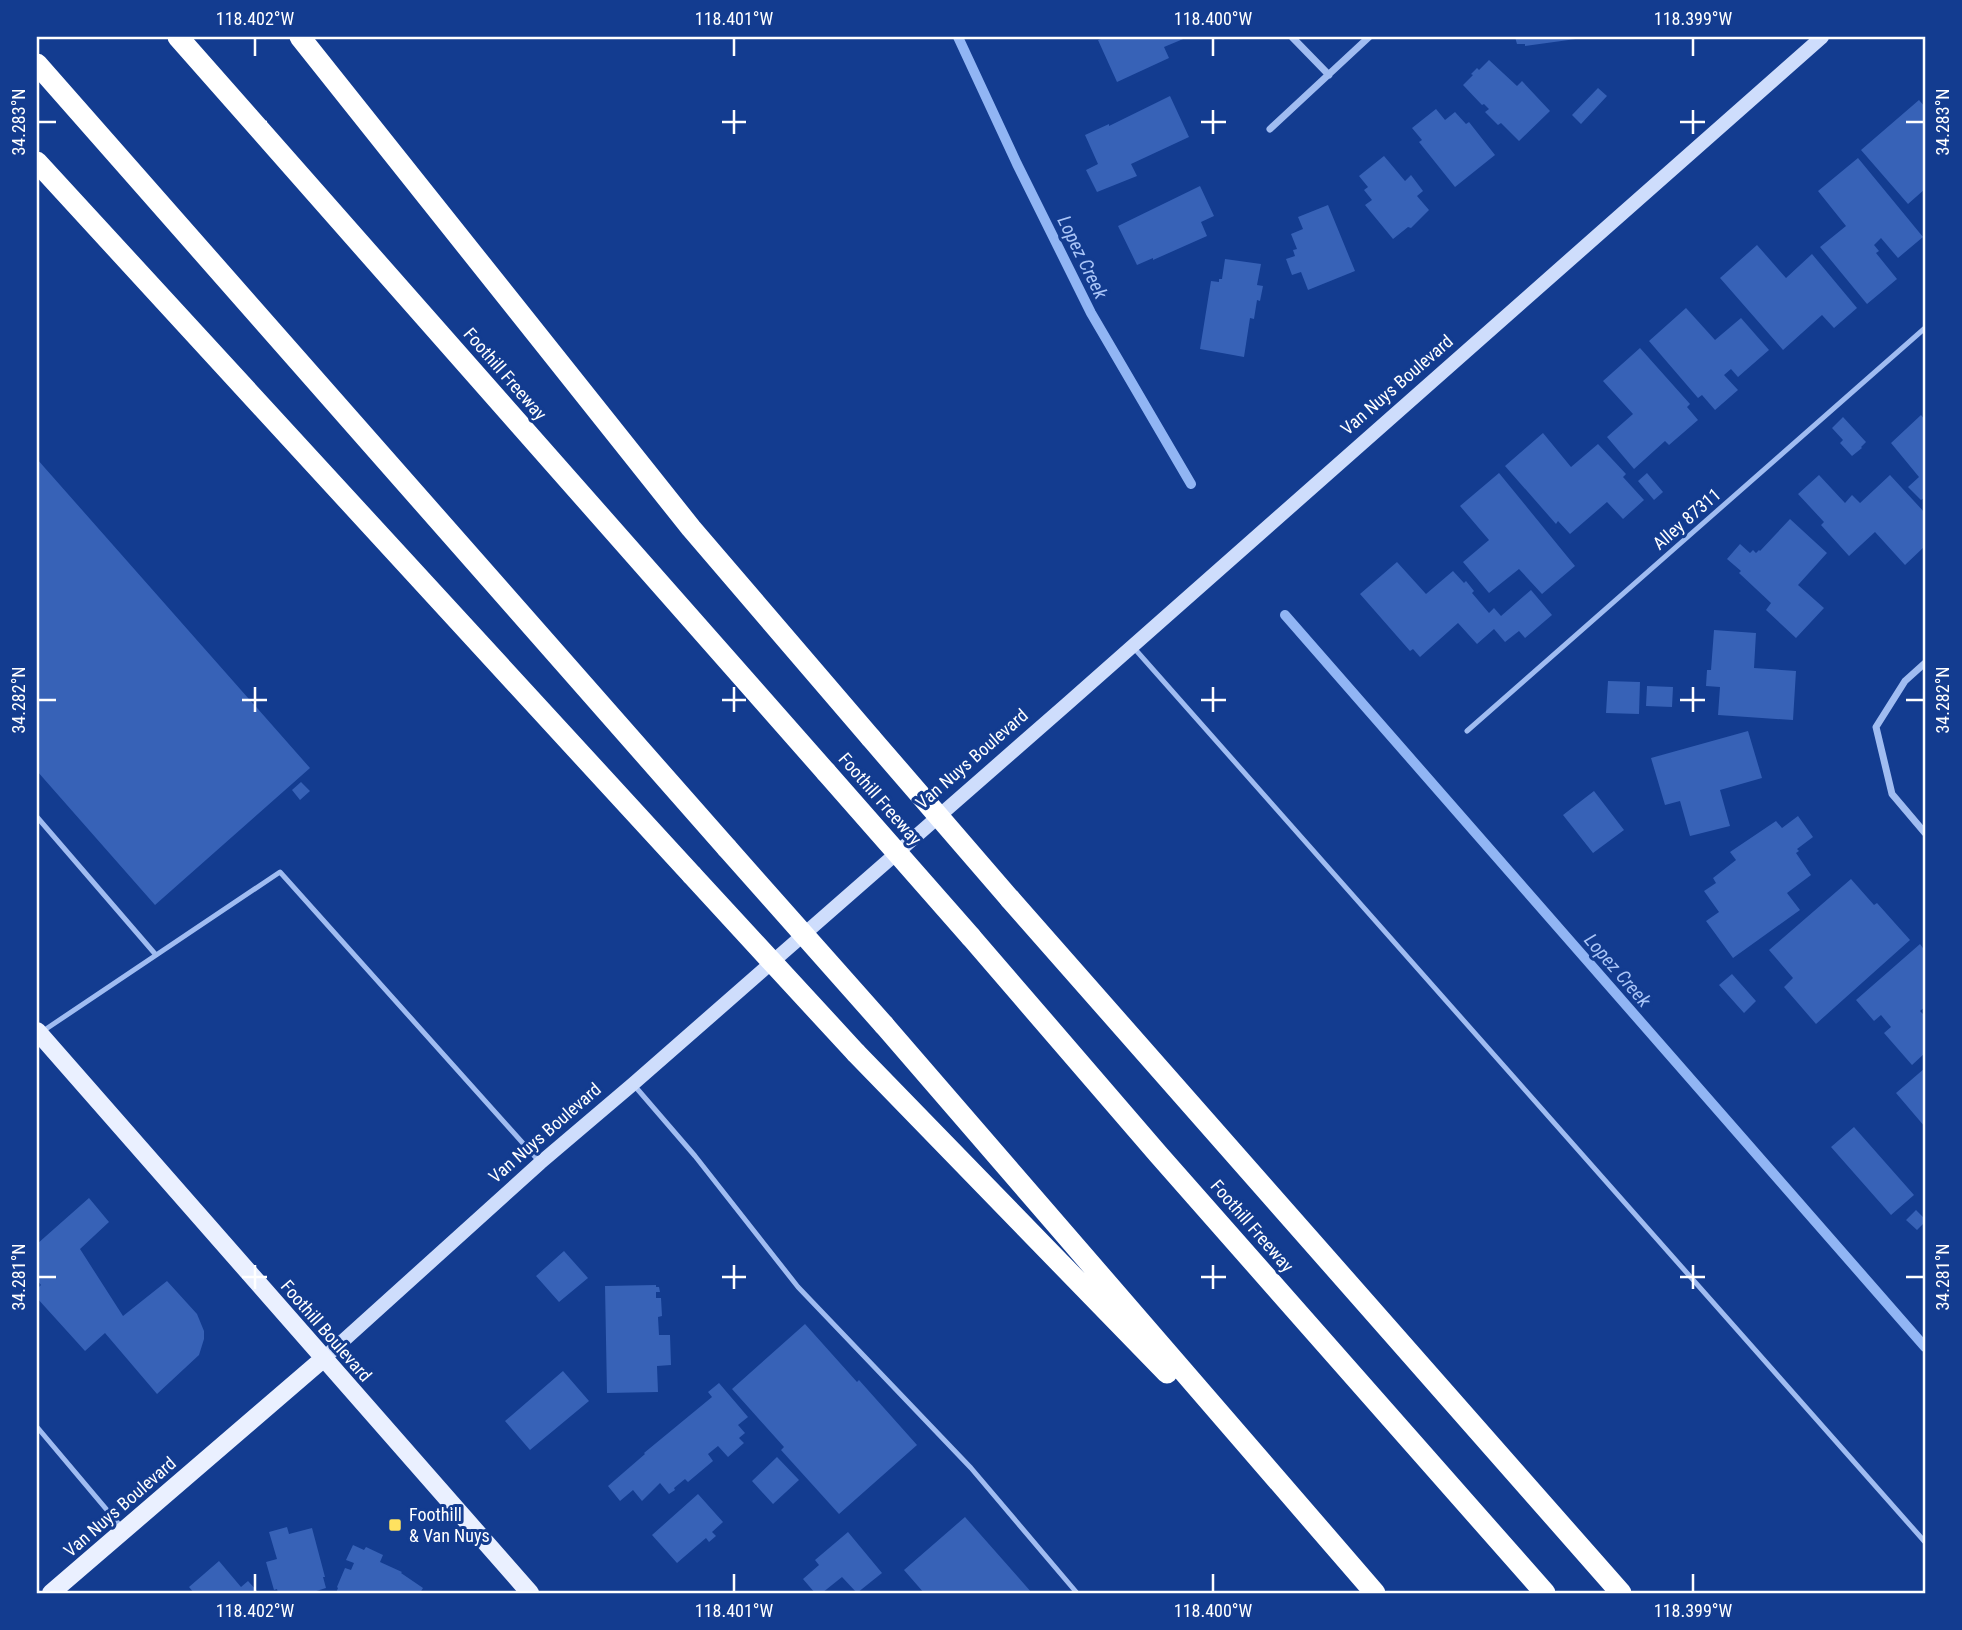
<svg xmlns="http://www.w3.org/2000/svg" width="1962" height="1630" font-family="'Roboto Condensed',sans-serif">
<style>
.lines{fill:none;stroke-linecap:round;stroke-linejoin:round}
.stream{stroke:#91b5f4;stroke-width:10}
.building{fill:#3762b7}
.lane{stroke:#a0bcf1;stroke-width:5}
.street{stroke:#a0bcf1;stroke-width:7}
.secondary{stroke:#ceddfc;stroke-width:14}
.primary{stroke:#eaf0ff;stroke-width:18}
.highway{stroke:#fff;stroke-width:21}
.highway-bridge{stroke:#fff;stroke-width:21}
.ticks{fill:none;stroke:#fff;stroke-width:2.5}
.poi-dot{fill:#ffe260;stroke:#133c90;stroke-width:2.5}
.labels{text-anchor:middle;stroke-width:6;stroke-linejoin:round;paint-order:stroke}
.street-label{font-size:18px;fill:#fff;stroke:#133c90}
.poi-label{font-size:18px;fill:#fff;stroke:#133c90;text-anchor:start}
.water-label{font-size:19px;font-style:italic;fill:#abc6f8;stroke:#133c90}
.neatline{fill:none;stroke:#fff;stroke-width:2.5}
.ticks-label{font-size:18px;text-anchor:middle;fill:#fff}
</style>
<rect width="100%" height="100%" fill="#133c90"/>
<g class="lines">
<path class="stream" d="M958,37L1017,164L1091,313L1191,484
M1285,615L1925,1347"/>
</g>
<path class="building" d="M1100,37H1188L1164,47L1169,58L1117,82L1098,40L1101,39Z
M1515,37H1583V38L1525,46V44H1517Z
M1489,60L1517,86L1522,81L1550,111L1519,141L1501,123L1498,125L1485,112L1489,109L1484,104L1482,105L1463,85L1473,75L1471,74L1477,68L1479,70Z
M1598,88L1607,96L1581,124L1572,115Z
M1170,96L1189,137L1131,164L1137,176L1097,192L1086,170L1098,164L1085,135L1109,124V126Z
M1919,100L1925,107V189L1908,204L1861,150Z
M1436,109L1445,120L1455,112L1466,124L1469,122L1495,155L1455,187L1419,142L1422,140L1412,128Z
M1384,156L1405,181L1411,175L1423,191L1417,196L1429,210L1411,228L1408,227L1393,239L1365,205L1372,200L1364,190L1368,187L1359,176Z
M1858,158L1923,237L1898,258L1881,238L1874,245L1879,251L1876,253L1897,279L1867,304L1820,247L1846,226L1818,191Z
M1200,186L1214,216L1201,222L1207,236L1153,260V258L1137,265L1118,226Z
M1328,205L1355,271L1308,290L1301,272L1292,275L1286,259L1295,256L1293,250L1297,249L1291,234L1303,229L1298,217Z
M1757,245L1786,278L1812,254L1857,308L1834,328L1822,315L1783,350L1720,278Z
M1225,259L1261,264L1257,285L1263,286L1260,301L1257,300L1254,319L1250,318L1244,357L1200,349L1211,281L1219,282V279H1222Z
M1686,308L1715,340L1741,318L1769,350L1738,377L1731,369L1724,375L1738,390L1715,410L1702,395L1698,398L1649,341Z
M1640,348L1690,404L1687,407L1698,420L1669,445L1665,441L1634,469L1607,437L1633,414L1603,381Z
M1921,415L1925,420V499L1924,498L1921,500L1908,487L1919,477L1891,443Z
M1843,417L1866,442L1861,447L1862,448L1852,456L1840,443L1843,440L1832,428Z
M1543,433L1571,467L1598,444L1626,474L1623,477L1644,500L1623,519L1607,502L1570,534L1558,521L1556,524L1505,466Z
M37,459L310,768L155,905L37,771Z
M1499,473L1575,566L1542,594L1519,569L1489,593L1463,562L1489,540L1460,506Z
M1647,473L1663,492L1654,500L1638,481Z
M1819,475L1845,503L1852,495L1860,503L1890,475L1925,513V546L1905,565L1875,532L1849,556L1821,525L1824,522L1798,494Z
M1790,519L1827,553L1798,585L1824,608L1796,638L1766,610L1771,603L1739,573L1741,571L1727,559L1740,544L1750,553L1753,550L1756,553L1759,550L1760,551Z
M1397,562L1426,594L1453,571L1464,583L1466,581L1474,591L1472,593L1489,613L1494,608L1501,616L1531,590L1552,615L1525,638L1519,631L1505,642L1494,629L1477,644L1458,623L1420,657L1413,649L1410,651L1360,594Z
M1714,630L1756,633L1754,668L1796,671L1793,720L1718,715L1720,687L1706,686L1707,670H1711Z
M1608,681L1640,682L1639,714L1606,713Z
M1647,686L1673,687L1672,707L1646,706Z
M1748,731L1762,778L1720,790L1730,826L1690,836L1680,801L1665,805L1651,758Z
M301,782L310,791L300,800L292,790Z
M1594,791L1624,830L1593,853L1563,815Z
M1798,816L1813,837L1797,849L1799,851L1796,853L1811,875L1787,893L1800,910L1733,958L1706,921L1719,912L1704,891L1716,883L1713,878L1736,860L1730,852L1776,821L1782,828Z
M1851,879L1874,905L1877,903L1910,940L1816,1024L1784,987L1793,978L1769,950Z
M1920,944L1925,951V1007L1920,1011L1925,1016V1053L1912,1065L1884,1033L1891,1027L1881,1015L1874,1021L1856,1000Z
M1732,974L1756,1001L1744,1013L1719,985Z
M1925,1068V1127L1896,1093Z
M1854,1127L1914,1195L1891,1215L1831,1147Z
M89,1198L109,1222L80,1249L123,1316L167,1281L197,1314L204,1331V1339L199,1355L157,1394L105,1333L85,1351L37,1298V1289L41,1285L37,1280V1244Z
M1916,1210L1925,1219V1222L1917,1230L1906,1220Z
M564,1251L588,1278L559,1302L536,1276Z
M656,1285V1287H659L660,1292H656V1298H661L662,1316L658,1317L659,1335H670L671,1365L657,1366L658,1392L607,1393L605,1286Z
M805,1324L857,1382L859,1380L917,1445L839,1514L781,1450L784,1447L732,1389Z
M563,1371L589,1401L530,1450L505,1421Z
M719,1383L748,1417L738,1425L745,1433L739,1438L744,1443L728,1457L718,1446L708,1454L713,1461L688,1482L685,1479L674,1488L675,1490L669,1494L660,1483L642,1501L633,1490L620,1501L608,1486L645,1454L644,1453L712,1397L708,1392Z
M777,1457L799,1480L773,1504L752,1481Z
M698,1494L723,1522L712,1532L716,1536L709,1542L706,1538L677,1563L652,1535Z
M965,1517L1032,1593H924L904,1570Z
M287,1527L289,1534L312,1528L325,1577H323L326,1588L310,1593H278L277,1589L274,1590L266,1562L277,1559L269,1532Z
M848,1532L882,1573L857,1593L842,1577L822,1593H815L803,1579L819,1565L815,1560Z
M353,1545L364,1550L366,1547L383,1555L380,1562L402,1572L401,1573L423,1588L420,1593H336L338,1588L337,1587L345,1568L351,1570L354,1563L346,1560Z
M219,1561L241,1587L248,1581L259,1593H194L189,1587Z"/>
<g class="lines">
<path class="lane" d="M1134,648L1925,1542
M1467,731L1925,328
M37,817L156,955
M43,1031L280,872L538,1160
M633,1084L695,1156L798,1287L971,1468L1077,1593
M37,1427L123,1529"/>
<path class="street" d="M1292,37L1329,75
M1270,129L1369,37
M1925,663L1905,681L1876,727L1892,794L1925,833"/>
<path class="secondary" d="M323,1359L540,1163L633,1084L1067,704L1822,37"/>
<path class="primary" d="M37,1031L530,1593
M51,1593L323,1359"/>
<path class="highway" d="M178,37L826,772
M300,37L691,528L871,738
M37,64L727,848
M37,162L692,875
M1010,899L1621,1593
M971,937L1158,1154L1545,1593
M884,1025L1375,1593
M856,1053L1167,1373"/>
<path class="highway-bridge" d="M871,738L1010,899
M826,772L971,937
M727,848L884,1025
M692,875L856,1053"/>
</g>
<path class="ticks" d="M255,38V56M734,38V56M1213,38V56M1693,38V56M255,110V134M734,110V134M1213,110V134M1693,110V134M38,122H56M242,122H267M722,122H746M1201,122H1226M1680,122H1705M1906,122H1924M255,687V712M734,687V712M1213,687V712M1693,687V712M38,700H56M242,700H267M722,700H746M1201,700H1226M1680,700H1705M1906,700H1924M255,1265V1289M734,1265V1289M1213,1265V1289M1693,1265V1289M38,1277H56M242,1277H267M722,1277H746M1201,1277H1226M1680,1277H1705M1906,1277H1924M255,1574V1592M734,1574V1592M1213,1574V1592M1693,1574V1592"/>
<rect class="poi-dot" x="388" y="1518" width="14" height="14" rx="3.5"/>
<g class="labels">
<g class="street-label">
<text transform="translate(505 374) rotate(49)" y="6">Foothill Freeway</text>
<text transform="translate(1397 385) rotate(-41)" y="6">Van Nuys Boulevard</text>
<text transform="translate(1687 519) rotate(-41)" y="6">Alley 87311</text>
<text transform="translate(972 759) rotate(-41)" y="6">Van Nuys Boulevard</text>
<text transform="translate(880 799) rotate(49)" y="6">Foothill Freeway</text>
<text transform="translate(545 1133) rotate(-41)" y="6">Van Nuys Boulevard</text>
<text transform="translate(1252 1226) rotate(49)" y="6">Foothill Freeway</text>
<text transform="translate(326 1331) rotate(49)" y="6">Foothill Boulevard</text>
<text transform="translate(120 1507) rotate(-41)" y="6">Van Nuys Boulevard</text>
</g>
<g class="poi-label">
<text x="409" y="1521">Foothill<tspan x="409" dy="21">&amp; Van Nuys</tspan></text>
</g>
<g class="water-label">
<text transform="translate(1083 257) rotate(64)" y="7">Lopez Creek</text>
<text transform="translate(1618 970) rotate(49)" y="7">Lopez Creek</text>
</g>
</g>
<rect width="1962" height="1630" fill="none" stroke="#133c90" stroke-width="77"/>
<rect x="38" y="38" width="1886" height="1554" class="neatline"/>
<g class="ticks-label">
<text x="255" y="25">118.402°W</text>
<text x="734" y="25">118.401°W</text>
<text x="1213" y="25">118.400°W</text>
<text x="1693" y="25">118.399°W</text>
<text transform="translate(19 122) rotate(-90)" y="6">34.283°N</text>
<text transform="translate(1943 122) rotate(-90)" y="6">34.283°N</text>
<text transform="translate(19 700) rotate(-90)" y="6">34.282°N</text>
<text transform="translate(1943 700) rotate(-90)" y="6">34.282°N</text>
<text transform="translate(19 1277) rotate(-90)" y="6">34.281°N</text>
<text transform="translate(1943 1277) rotate(-90)" y="6">34.281°N</text>
<text x="255" y="1617">118.402°W</text>
<text x="734" y="1617">118.401°W</text>
<text x="1213" y="1617">118.400°W</text>
<text x="1693" y="1617">118.399°W</text>
</g>
</svg>
